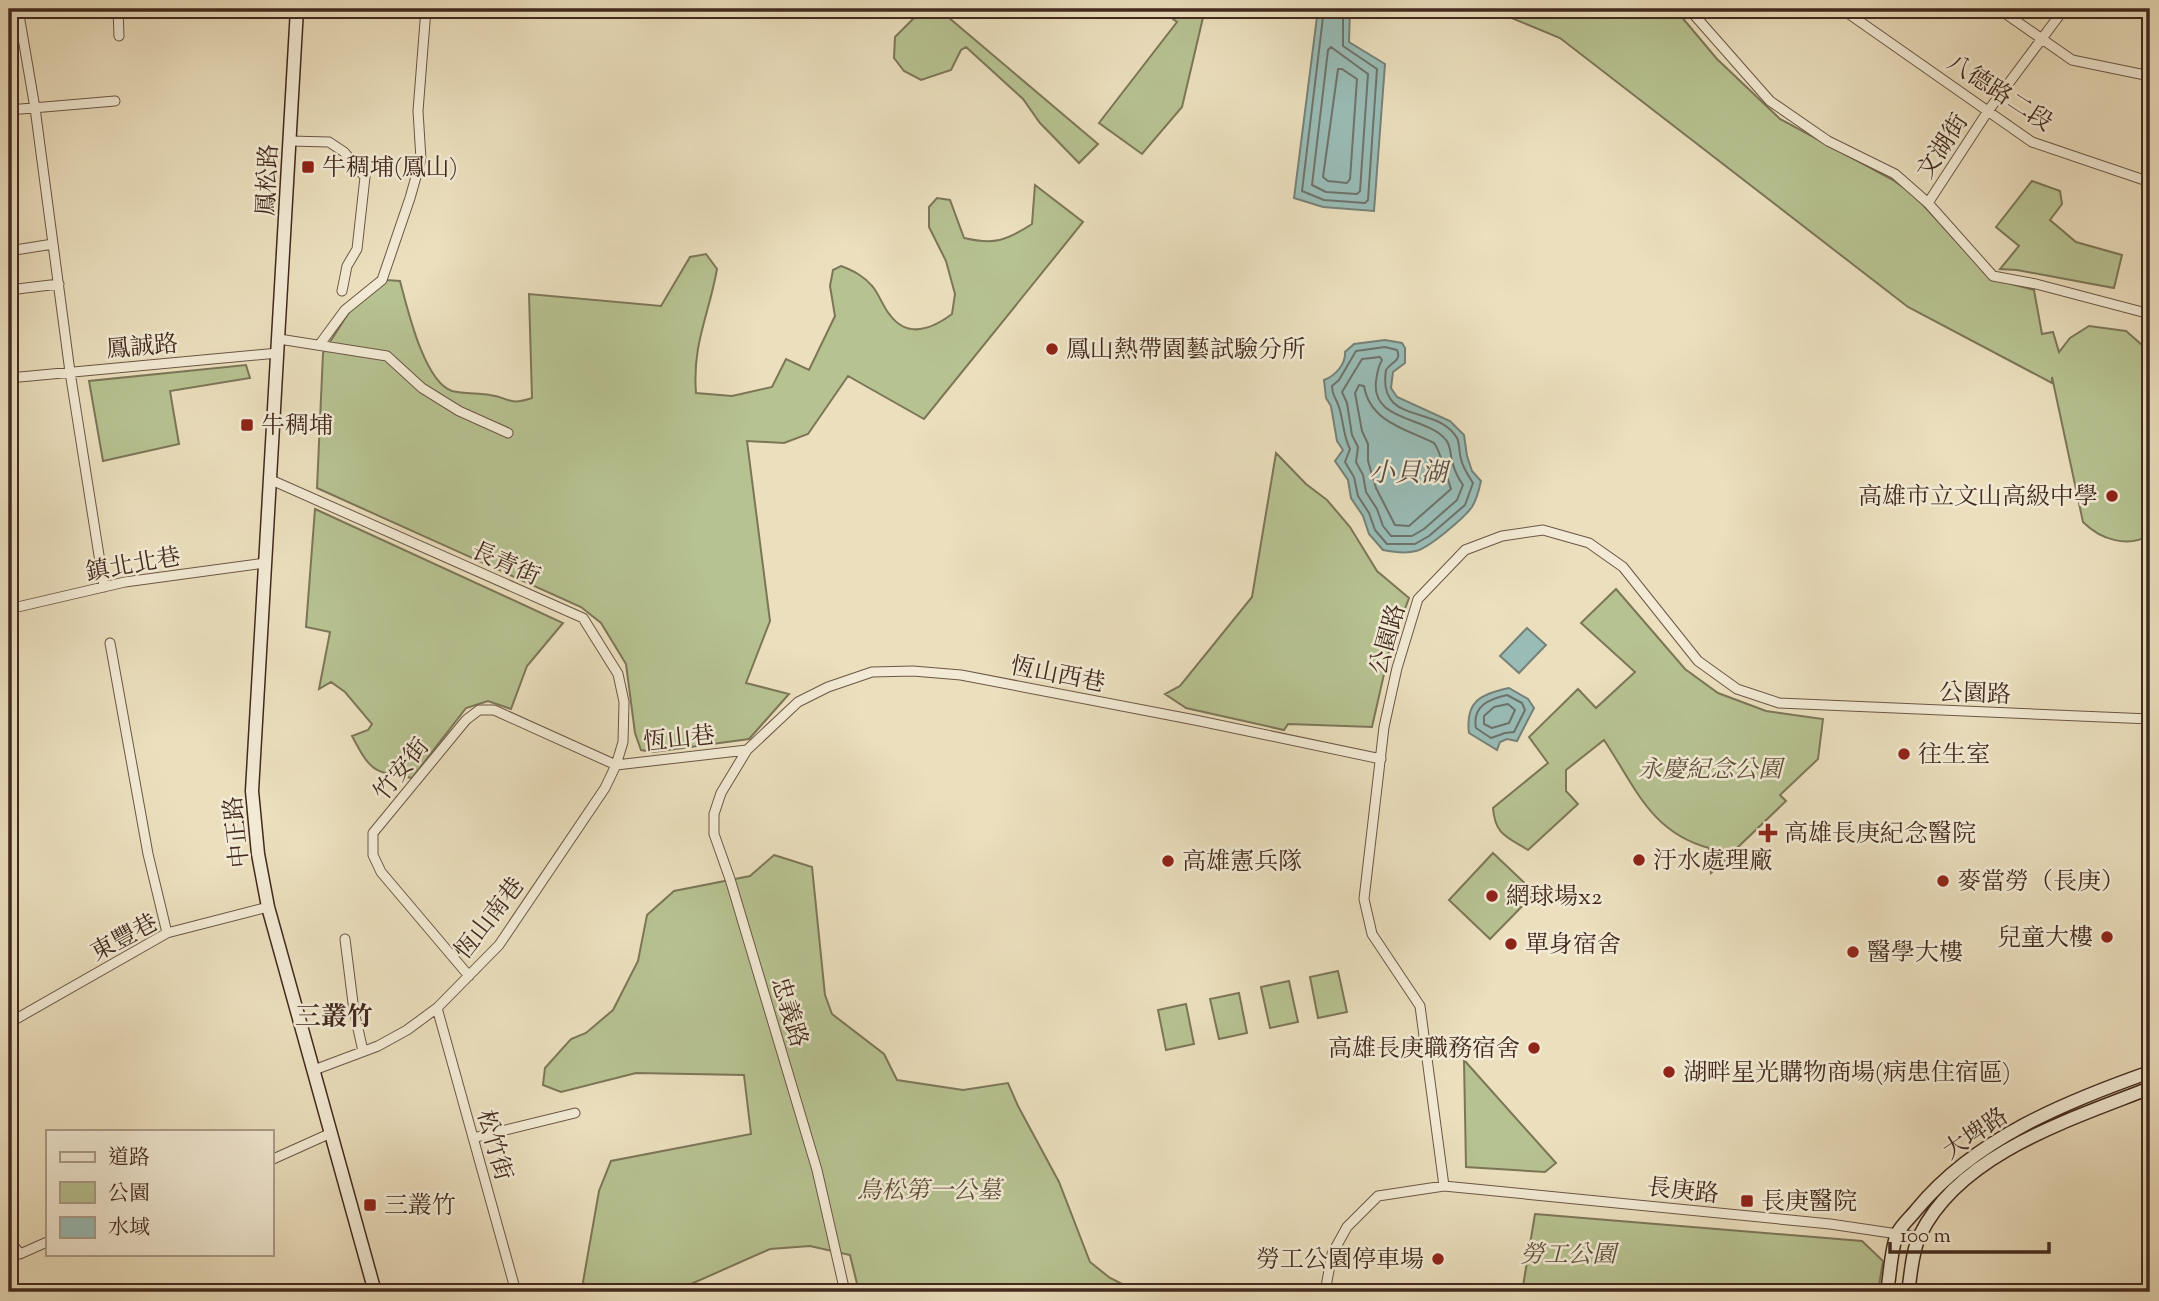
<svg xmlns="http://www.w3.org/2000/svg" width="2159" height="1301" font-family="'Sorts Mill Goudy','Noto Serif TC',serif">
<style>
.green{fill:#b7c291;stroke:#7c7658;stroke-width:2}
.water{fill:#99bcb6;stroke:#768179;stroke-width:2}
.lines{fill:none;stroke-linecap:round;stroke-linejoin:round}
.shore{stroke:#6e726a;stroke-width:2}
.minor-casing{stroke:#6c5646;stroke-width:11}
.secondary-casing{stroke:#42291e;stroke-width:15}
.minor{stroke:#f2ead4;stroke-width:9}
.secondary{stroke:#f2ead4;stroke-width:12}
.poi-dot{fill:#8f2418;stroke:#f2ead4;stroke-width:2.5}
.labels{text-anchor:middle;stroke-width:5;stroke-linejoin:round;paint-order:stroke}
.street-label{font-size:24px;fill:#42291e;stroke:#f2ead4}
.poi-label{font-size:24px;fill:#42291e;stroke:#f2ead4;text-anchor:start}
.park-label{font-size:24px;font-style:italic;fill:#5f4f3b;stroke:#f2ead4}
.water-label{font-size:26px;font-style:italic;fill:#584e44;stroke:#f2ead4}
.neighbourhood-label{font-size:26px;font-weight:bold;fill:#42291e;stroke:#f2ead4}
</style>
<rect width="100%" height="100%" fill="#ebdfbd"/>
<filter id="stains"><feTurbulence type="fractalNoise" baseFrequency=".00286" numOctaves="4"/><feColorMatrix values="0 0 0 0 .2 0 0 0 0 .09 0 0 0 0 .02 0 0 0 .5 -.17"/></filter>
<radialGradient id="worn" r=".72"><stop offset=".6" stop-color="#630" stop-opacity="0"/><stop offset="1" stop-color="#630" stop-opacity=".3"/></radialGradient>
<path class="green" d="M923,9H952L948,17L1098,144L1079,163L1040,123L1023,99L966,47L961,50L951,70L921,80L904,71L894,58L895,37Z
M1159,9H1205L1182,107L1142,154L1099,123L1177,22Z
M1497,9H1675L1717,59L1780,119L1893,180L1914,195L1990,278L2034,290L2042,334L2053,332L2059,352L2070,338L2089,326L2126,331L2150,352V535C2128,548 2101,540 2083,522L2052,377V383L1908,307L1560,38L1497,12Z
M2032,181L2060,191L2062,204L2050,220L2076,242L2122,255L2114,288L2017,270L2000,269L2019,246L1996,227Z
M1035,185L1083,222L924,419L848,376L808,434L784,443L747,441L770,621L746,683L789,694L749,739L653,752L641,750L635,733L626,664L601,623L581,607L317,488L323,353L353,306L386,280L400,281C407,307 424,382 452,391C464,394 478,393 490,395C511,398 508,406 532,398L529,294L661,306L690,257L706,254L717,269C709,315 692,344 696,393L732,396L772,387L786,359L809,370L835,316L830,286L833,270L841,266C854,271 864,276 873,287C880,296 883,307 890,315C908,339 932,329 952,314L955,294L946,261L929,227V207L937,198L950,200L964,238C994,245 1006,241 1032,224Z
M246,365L250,378L170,391L179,444L103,461L89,381Z
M1276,453L1306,484L1327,500L1350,527L1377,571L1409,598L1389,652L1372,727L1288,724L1284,730L1186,708L1165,694L1180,686L1252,597Z
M315,509L563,623L527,666L511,709L488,701L466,708L412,778C373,772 371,772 352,736L368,730L372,724L345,692L331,682L319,689L330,632L306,627Z
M1616,589L1685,669L1718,693L1766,711L1823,719L1818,759L1780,795L1786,801L1711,873L1709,848C1650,832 1635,786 1604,740L1566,770V791L1578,804L1528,850C1507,837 1495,835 1493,808L1548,763L1529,737L1578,689L1596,708L1635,672L1581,623Z
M1493,853L1535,893L1490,939L1449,900Z
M774,855L812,867L825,995L832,1014L884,1054L897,1080L963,1090L1008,1083L1018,1106L1059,1182L1090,1262L1110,1278L1138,1292H859L850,1255L810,1246L770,1249L673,1292H590L583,1282L599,1191L611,1161L751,1134L744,1075L636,1073L561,1092L543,1085L545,1068L571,1039L586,1033L613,1010L638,961L647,915L674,891L750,876Z
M1338,971L1347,1012L1318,1018L1310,977Z
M1289,981L1298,1022L1270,1028L1261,987Z
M1239,993L1247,1033L1219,1039L1210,999Z
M1186,1004L1194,1044L1166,1050L1158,1010Z
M1464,1060L1556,1163L1545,1172L1466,1167Z
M1535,1214L1862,1241L1883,1261L1878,1292H1522Z"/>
<path class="water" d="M1318,9H1350L1349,42L1385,64L1374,211L1323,207L1294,198Z
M1385,340L1402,343L1405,348V363L1393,372L1391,388L1397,397L1450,421L1464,435L1467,456L1472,471L1481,481C1479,490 1477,499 1472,507C1464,518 1429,548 1416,551C1405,554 1393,552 1383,550L1369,534L1363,516L1351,498L1348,480L1335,461L1343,450L1337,441L1331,406L1326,398L1324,380C1335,376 1346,364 1345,352L1354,344Z
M1527,628L1546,645L1519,673L1500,656Z
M1509,688L1528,699L1534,708L1517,741L1507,739L1500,742L1497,750L1469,733C1465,701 1481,694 1509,688Z"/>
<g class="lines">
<path class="shore" d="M1324,9L1302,191L1324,200L1365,203L1368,200L1377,69L1343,46V9
M1331,47L1368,74L1360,191L1357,194L1326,192L1312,185L1328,50Z
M1338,69H1342L1357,79L1350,179L1347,183L1328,181L1323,177Z
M1385,347L1397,350C1402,361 1391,362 1386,370C1377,426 1438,404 1457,438C1460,444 1459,453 1461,459C1463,468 1468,475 1473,483L1465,505L1429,536L1415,544H1387L1375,530L1369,513L1358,496L1354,477L1345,462L1350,449C1342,434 1344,417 1337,402C1334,395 1332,394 1332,386L1339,380L1356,351Z
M1380,357L1382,360C1378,367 1377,373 1376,381C1371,422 1427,416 1446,440C1451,446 1450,453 1452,461C1454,469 1458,478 1463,485L1457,500L1424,529L1412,536H1391L1383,526L1377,509L1366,492L1363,475L1356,462L1358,447L1352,435L1347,403L1342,392L1362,359Z
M1359,385L1364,386C1370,422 1406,429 1434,443C1439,448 1448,480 1451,489L1409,526L1395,525L1376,488L1368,461V444L1362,431L1355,393Z
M1507,695L1522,703L1525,710L1514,732L1505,733L1491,738L1476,728C1472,706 1489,699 1507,695Z
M1508,704L1515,710L1509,723L1492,728L1484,724V716L1494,707Z"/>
<g class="minor-casing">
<path id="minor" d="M18,9L35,108L70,372L104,587
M118,9L119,36
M1689,9L1770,101L1828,141L1895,174L1928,203L1993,276L2036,284L2150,314
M1842,9L2032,142L2150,182
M1999,9L2072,60L2150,76
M9,110L115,101
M290,141L329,142L344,152L365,177L357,249L347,266L342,291
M1928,203L1988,111L2064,9
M9,216L13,250
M9,251L53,244
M9,290L59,284
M279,339L387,356L422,388L459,411L508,433
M320,344L345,310L382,280L410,198L421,159L418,111L426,9
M9,378L278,353
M269,479L583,618L618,674L624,702L623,742L616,765L605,788L499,945L437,1008L407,1030L378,1046L314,1070
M9,609L125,582L265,563
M110,643L148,854L167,933
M616,765L747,750
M345,939L354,1011L363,1051
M469,976L381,872L373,855V833L466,720L479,710H494L616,765
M437,1008L516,1292
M9,1023L167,933L268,907
M473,1138L575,1113
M271,1160L331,1133
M1444,1186L1420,1006L1372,934L1364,899L1384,727L1397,668L1418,599L1465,550L1502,536L1543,530L1589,543L1623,567L1698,661L1737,689L1779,703L2150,719
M9,1240L20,1254L47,1242
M845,1292L817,1170L730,879L714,834V814L721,793L747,750L798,702L828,687L872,672L913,671L961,675L1195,720L1381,759
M1325,1292L1332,1254L1347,1227L1378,1196L1444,1186L1830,1224L1918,1237"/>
</g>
<g class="secondary-casing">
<path id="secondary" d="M297,9L252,791L258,854L268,907L375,1292
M1887,1292C1890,1276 1891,1249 1897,1234C1901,1225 1911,1217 1917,1209C1976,1138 2065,1102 2150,1072
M1908,1292C1911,1274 1912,1251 1920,1235C1960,1153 2072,1119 2150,1088"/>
</g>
<use href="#minor" class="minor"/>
<use href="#secondary" class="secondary"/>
</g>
<g class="poi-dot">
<rect x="301" y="160" width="14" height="14" rx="3.5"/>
<circle cx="1052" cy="349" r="7"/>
<rect x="240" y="418" width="14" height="14" rx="3.5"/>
<circle cx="2112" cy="496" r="7"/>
<circle cx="1904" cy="754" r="7"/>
<path d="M1764.5 822.5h7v7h7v7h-7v7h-7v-7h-7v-7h7z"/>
<circle cx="1639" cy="860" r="7"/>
<circle cx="1168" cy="861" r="7"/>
<circle cx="1943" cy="881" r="7"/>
<circle cx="1492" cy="896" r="7"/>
<circle cx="2107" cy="937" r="7"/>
<circle cx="1511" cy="944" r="7"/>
<circle cx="1853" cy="952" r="7"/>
<circle cx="1534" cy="1048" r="7"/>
<circle cx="1669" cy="1072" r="7"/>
<rect x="1740" y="1194" width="14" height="14" rx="3.5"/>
<rect x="363" y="1198" width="14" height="14" rx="3.5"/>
<circle cx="1438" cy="1259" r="7"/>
</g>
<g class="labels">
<g class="street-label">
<text transform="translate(2000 92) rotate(33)" y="8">八德路二段</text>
<text transform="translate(1942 146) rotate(-57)" y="8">文湖街</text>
<text transform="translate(267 180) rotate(-87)" y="8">鳳松路</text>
<text transform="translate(142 346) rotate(-5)" y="8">鳳誠路</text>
<text transform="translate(506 563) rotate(24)" y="8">長青街</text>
<text transform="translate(133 564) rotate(-10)" y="8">鎮北北巷</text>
<text transform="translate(1387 639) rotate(-74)" y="8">公園路</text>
<text transform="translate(1058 674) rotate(11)" y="8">恆山西巷</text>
<text transform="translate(1975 693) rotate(2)" y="8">公園路</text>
<text transform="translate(679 738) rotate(-6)" y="8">恆山巷</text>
<text transform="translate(401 769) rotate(-51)" y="8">竹安街</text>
<text transform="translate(236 832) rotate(-96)" y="8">中正路</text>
<text transform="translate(489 918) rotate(-52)" y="8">恆山南巷</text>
<text transform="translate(124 937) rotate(-28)" y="8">東豐巷</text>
<text transform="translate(790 1012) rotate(73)" y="8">忠義路</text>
<text transform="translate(1975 1133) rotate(-34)" y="8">大埤路</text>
<text transform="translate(495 1145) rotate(74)" y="8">松竹街</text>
<text transform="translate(1683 1190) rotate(6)" y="8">長庚路</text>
</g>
<g class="poi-label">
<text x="322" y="175">牛稠埔(鳳山)</text>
<text x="1066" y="357">鳳山熱帶園藝試驗分所</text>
<text x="261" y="433">牛稠埔</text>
<text x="2098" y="504" text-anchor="end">高雄市立文山高級中學</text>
<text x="1918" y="762">往生室</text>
<text x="1784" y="841">高雄長庚紀念醫院</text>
<text x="1653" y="868">汙水處理廠</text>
<text x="1182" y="869">高雄憲兵隊</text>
<text x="1957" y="889">麥當勞（長庚）</text>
<text x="1506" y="904">網球場x2</text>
<text x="2093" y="945" text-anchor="end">兒童大樓</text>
<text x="1525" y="952">單身宿舍</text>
<text x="1867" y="960">醫學大樓</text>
<text x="1520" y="1056" text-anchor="end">高雄長庚職務宿舍</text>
<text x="1683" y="1080">湖畔星光購物商場(病患住宿區)</text>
<text x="1761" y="1209">長庚醫院</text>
<text x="384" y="1213">三叢竹</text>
<text x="1424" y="1267" text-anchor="end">勞工公園停車場</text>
</g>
<g class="park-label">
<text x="1710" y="777">永慶紀念公園</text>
<text x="929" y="1198">鳥松第一公墓</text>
<text x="1568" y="1262">勞工公園</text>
</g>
<g class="water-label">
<text x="1408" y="481">小貝湖</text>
</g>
<g class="neighbourhood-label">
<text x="334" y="1025">三叢竹</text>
</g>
</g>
<rect width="2159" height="1301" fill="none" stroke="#ebdfbd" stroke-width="35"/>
<rect x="10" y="10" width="2138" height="1280" fill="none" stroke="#42291e" stroke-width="3.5"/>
<rect x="18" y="18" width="2124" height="1266" fill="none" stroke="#42291e" stroke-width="2"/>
<rect x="46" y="1130" width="228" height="126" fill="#f2ead4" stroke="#ac9d8b" stroke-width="2"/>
<rect x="60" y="1152" width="35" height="10" fill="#f2ead4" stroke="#ac9d8b" stroke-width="2"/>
<text x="108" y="1164" font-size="21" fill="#42291e">道路</text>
<rect x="60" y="1182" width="35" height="21" fill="#b7c291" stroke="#ac9d8b" stroke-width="2"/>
<text x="108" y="1200" font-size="21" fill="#42291e">公園</text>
<rect x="60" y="1217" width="35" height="21" fill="#99bcb6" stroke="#ac9d8b" stroke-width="2"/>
<text x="108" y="1234" font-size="21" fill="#42291e">水域</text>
<path d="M1890 1242v10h159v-10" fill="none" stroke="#42291e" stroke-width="3.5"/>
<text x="1900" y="1242" font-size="21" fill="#42291e" stroke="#f2ead4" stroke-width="5" paint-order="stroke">100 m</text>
<rect width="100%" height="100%" filter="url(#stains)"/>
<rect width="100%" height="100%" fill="url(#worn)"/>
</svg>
